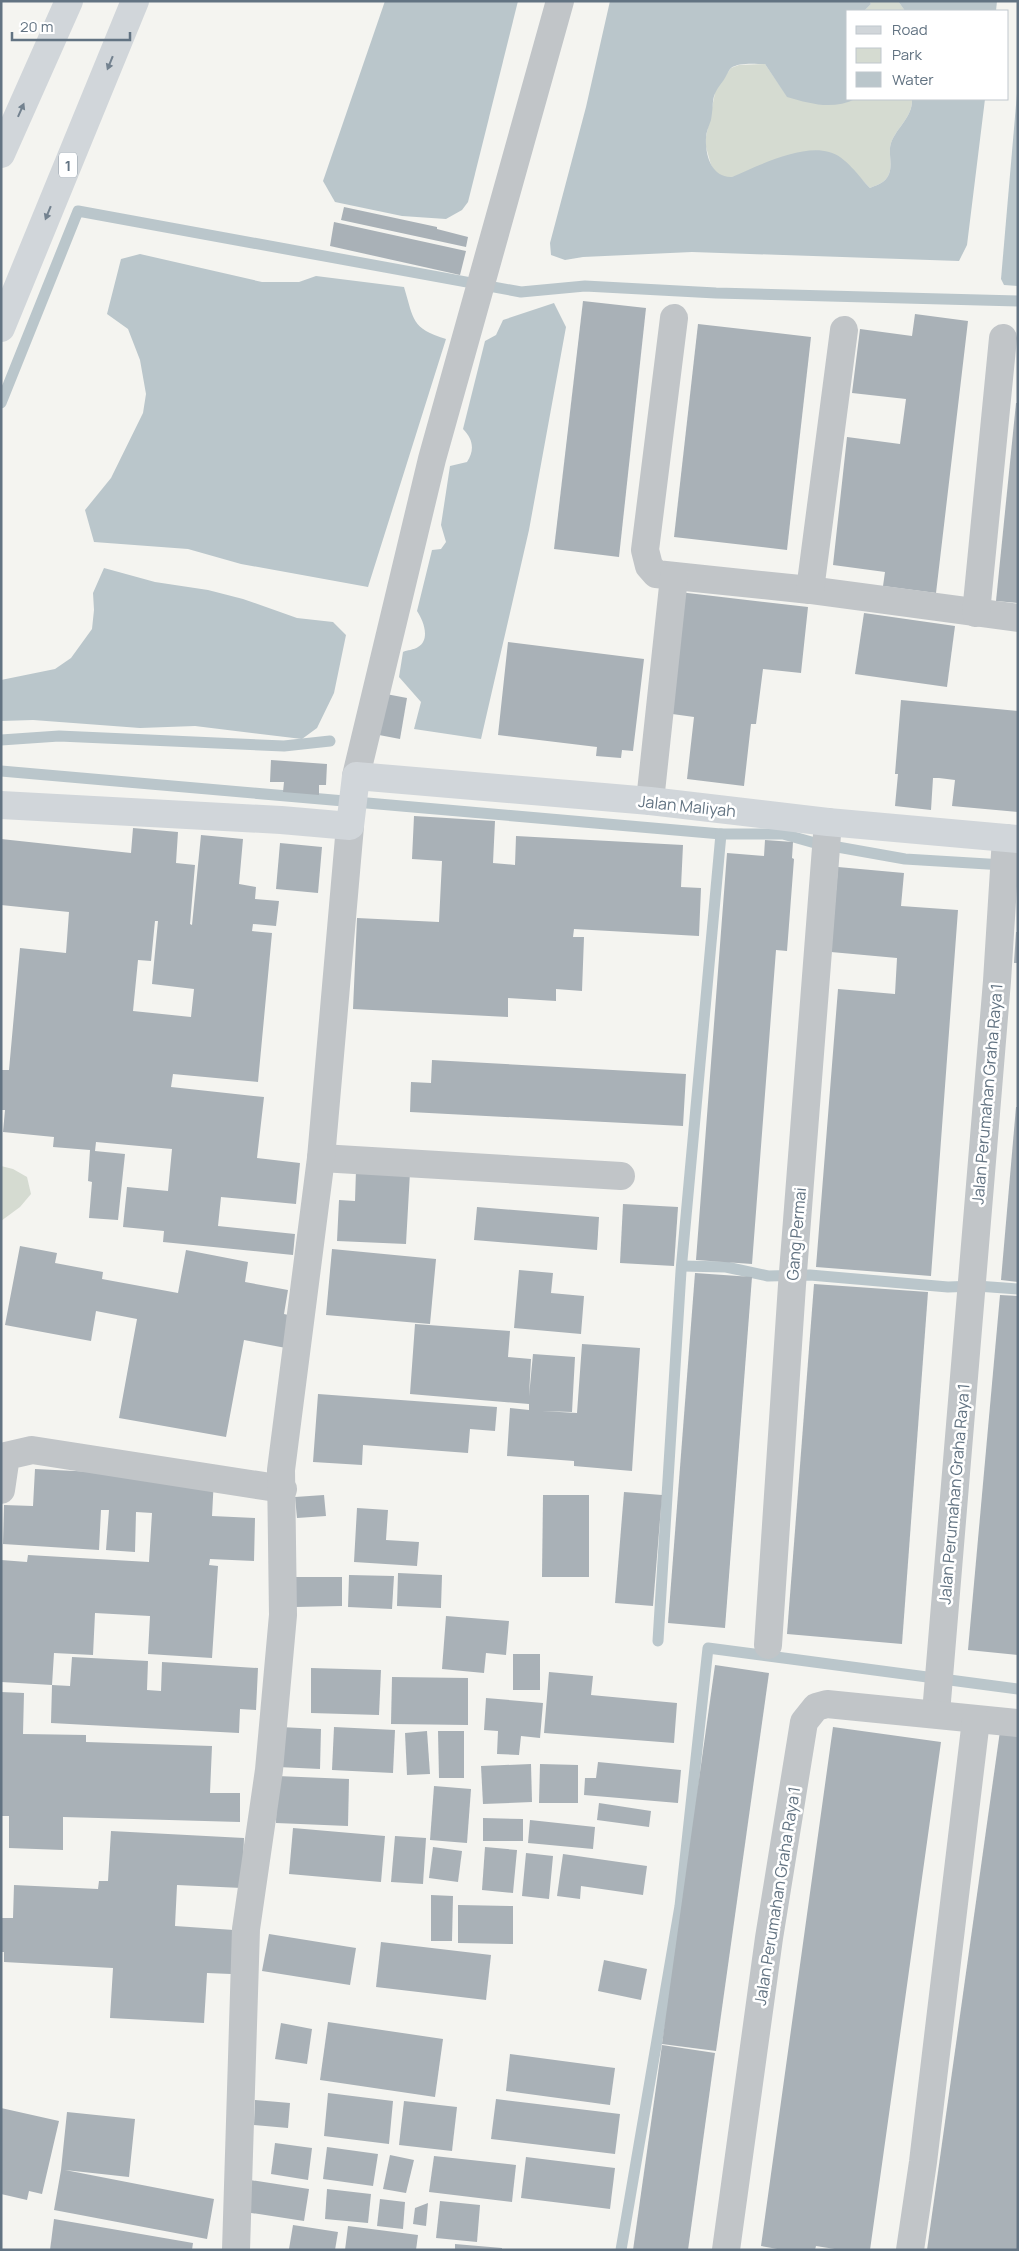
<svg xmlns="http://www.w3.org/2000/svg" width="1019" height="2251" viewBox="0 0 1019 2251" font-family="Manrope,sans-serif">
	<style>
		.green { fill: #d5dbd1 }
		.water { fill: #bac6cb }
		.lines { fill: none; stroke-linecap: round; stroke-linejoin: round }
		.stream { stroke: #bac6cb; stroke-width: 11 }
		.building { fill: #a9b1b7; fill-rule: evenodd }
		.street { stroke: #c1c5c8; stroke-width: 28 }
		.secondary { stroke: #d1d6da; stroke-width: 28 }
		.highway { stroke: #d1d6da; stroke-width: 28 }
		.oneway { fill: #73828f }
		.labels { text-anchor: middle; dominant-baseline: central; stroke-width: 5; stroke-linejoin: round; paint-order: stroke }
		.shield { fill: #fff; stroke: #919da8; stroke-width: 1 }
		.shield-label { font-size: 15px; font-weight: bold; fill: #627382 }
		.street-label { font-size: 16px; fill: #627382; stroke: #fff }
	</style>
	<rect width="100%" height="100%" fill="#f4f4f0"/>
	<g class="green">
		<path d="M869,1H898L905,11H864L871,4Z"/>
		<path d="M765,64L787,96L850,101L856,99H912C913,117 897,127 891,143C887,155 896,170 884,181C881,184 874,186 870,188L846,163L732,177H724L716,173L711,165L706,147V137L716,88L731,68L739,65Z"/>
		<path d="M1,1166L13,1169L27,1177L31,1194L20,1207L1,1221Z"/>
	</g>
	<g class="water">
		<path d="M385,1H518L468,202L462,210L446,219L402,216L335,202L323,181Z"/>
		<path d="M610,1H869L871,4L864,11H848V99H856C832,110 811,104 787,97L765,64C756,64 739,62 731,68C728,71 726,77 723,81C709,99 715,100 711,120C709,126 706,132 706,138C705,156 712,178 732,177C758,166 801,144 829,152C846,156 859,177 870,188C874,186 881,184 884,181C896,170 887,155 891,143C897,127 913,117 912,99H985L967,245L959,261L692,252L583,257L565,260L551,255L550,243L586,107Z"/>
		<path d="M898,1H997L996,11H905Z"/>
		<path d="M1018,82V286L1004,285L1001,279Z"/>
		<path d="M140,254L262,282H299L316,276L404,287C414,320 411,328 446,339L368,587L241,564L188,549L94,542L85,510L111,478L143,413L146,394L140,360L128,329L107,314L121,259Z"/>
		<path d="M554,303L566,327L529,530L481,739L414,729L421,702L399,677L403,652C407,650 414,650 418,647C431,639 423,620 417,611L432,550L441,549L446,542L441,525L450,466L467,462C475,450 473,439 463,429L485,341L496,335L503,320Z"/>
		<path d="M104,568L155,582L208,590L243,599L297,618L333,622L346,635L334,693L317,728L302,739L195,726L140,728L33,720L1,721V680L55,669L71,658L92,629L94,610L93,593Z"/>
	</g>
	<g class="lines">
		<g class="stream">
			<path d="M1,403L78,211L521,292L585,286L716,293L1018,301"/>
			<path d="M1,740L59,736L284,746L330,741"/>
			<path d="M1,771L721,834H783L815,843L905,859L1004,865"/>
			<path d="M682,1266L726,1267L768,1276L810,1275L948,1287L977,1286L1018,1289"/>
			<path d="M658,1641L681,1271L721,834"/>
			<path d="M621,2250L680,1906L708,1648L1018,1689"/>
		</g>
	</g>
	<g class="building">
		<path d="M344,207L437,227V229L468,237L466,247L341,220Z"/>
		<path d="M334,222L466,251L460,275L330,246Z"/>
		<path d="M583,301L646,308L619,557L554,549Z"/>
		<path d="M915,314L968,321L936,593L883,586L885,572L833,565L847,437L900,444L906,399L852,393L860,329L912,336Z"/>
		<path d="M698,324L811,337L787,550L674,537Z"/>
		<path d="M1016,403H1018V603L996,601Z"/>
		<path d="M679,592L808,607L801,673L763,669L756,724H751L744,786L687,779L694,717L665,713Z"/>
		<path d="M864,613L955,626L947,687L855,674Z"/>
		<path d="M508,642L644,659L633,751L622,750L621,758L596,756L597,747L498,735Z"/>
		<path d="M386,694L407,698L400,739L379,735Z"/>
		<path d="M901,700L1018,711V812L952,806L955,780L939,778H933L931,810L895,806L898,774H895Z"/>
		<path d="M271,760L327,764L326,785H319V795L283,792L284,782H270Z"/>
		<path d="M414,816L495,821L493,863L515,865L516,836L683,845L681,887L701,888L699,936L574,929L573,937H584L582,991L556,989V1001L508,998V1017L353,1009L357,918L439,922L442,861L412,859Z"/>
		<path d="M133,828L178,832L176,863L195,865L190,924L192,925L201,835L243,839L239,884L256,887L255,899L279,901L276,926L253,924L252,931L272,933L258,1082L173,1074L171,1087L264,1097L257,1158L300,1163L296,1204L221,1197L218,1226L295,1234L293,1255L163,1242L164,1231L123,1227L127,1187L168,1191L172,1149L96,1142L95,1151L125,1154L118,1220L89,1218L92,1182L88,1181L90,1150L53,1147L54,1137L3,1132L5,1110H1V1070H9L20,948L66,953L69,912L1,905V839L131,853ZM155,921H158L152,984L194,989L191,1017L133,1011L138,960L151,961Z"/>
		<path d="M765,840L793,842L792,858L794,859L787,951L776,950L752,1264L696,1260L727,853L764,856Z"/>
		<path d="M280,843L322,847L318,893L276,889Z"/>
		<path d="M838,867L904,873L901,906L958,910L931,1276L816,1267L838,989L895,994L897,958L831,952Z"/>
		<path d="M1016,932H1018V963H1014Z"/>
		<path d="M432,1060L686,1074L683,1126L410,1112L411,1082L431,1083Z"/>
		<path d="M1016,1107H1018V1282L1001,1280Z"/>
		<path d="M356,1170L410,1172L406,1244L337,1241L339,1200L355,1201Z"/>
		<path d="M623,1204L678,1207L674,1266L620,1263Z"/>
		<path d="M477,1207L599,1217L597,1250L474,1240Z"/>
		<path d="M20,1246L57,1253L55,1263L103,1272L102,1279L178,1293L186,1250L248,1262L245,1282L288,1290L284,1314L293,1316L286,1348L244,1340L226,1437L119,1418L137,1319L96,1311L91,1341L5,1325Z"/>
		<path d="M332,1249L436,1259L430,1324L326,1315Z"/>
		<path d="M519,1270L553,1273L551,1293L584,1296L581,1334L514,1328Z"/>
		<path d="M695,1273L752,1277L725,1628L668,1623Z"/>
		<path d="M814,1284L928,1292L902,1644L787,1634Z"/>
		<path d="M1000,1295L1018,1296V1655L968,1650Z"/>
		<path d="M415,1324L510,1331L508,1357L531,1359L529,1396L533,1354L575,1357L572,1412L542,1411L577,1413L582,1344L640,1348L632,1471L574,1466V1461L507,1456L510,1408L529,1410V1404L410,1394Z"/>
		<path d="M318,1394L497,1407L495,1431L470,1429L468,1453L363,1445L362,1465L313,1462Z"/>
		<path d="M35,1469L214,1478L212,1516L255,1518L254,1561L210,1559L209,1565L218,1566L212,1658L148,1654L150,1616L95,1613L93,1655L54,1653L52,1685L70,1686L72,1657L148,1661L147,1690L161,1691L162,1662L258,1668L256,1710L240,1709L239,1733L51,1723L52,1685L1,1682V1560L27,1562L28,1555L149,1562L152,1513L136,1512L135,1552L106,1550L109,1510H101L99,1550L3,1544L4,1505L33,1506Z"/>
		<path d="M624,1492L662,1495L653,1606L615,1603Z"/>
		<path d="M324,1495L326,1516L297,1518L295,1497Z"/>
		<path d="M543,1495H589V1577H542Z"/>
		<path d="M357,1508L388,1510L386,1540L419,1542L417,1566L354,1562Z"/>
		<path d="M398,1573L442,1575L441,1608L397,1606Z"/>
		<path d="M349,1575L394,1576L392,1609L348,1607Z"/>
		<path d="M295,1577H342V1606L295,1607Z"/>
		<path d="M446,1616L509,1621L506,1655L486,1653L484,1673L442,1669Z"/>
		<rect x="513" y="1654" width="27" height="36"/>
		<path d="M715,1665L769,1673L716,2051L662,2044Z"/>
		<path d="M311,1668L381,1670L379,1715L311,1713Z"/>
		<path d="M549,1672L593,1676L591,1695L677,1703L674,1743L544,1733Z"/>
		<path d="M392,1677L468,1678V1725L391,1724Z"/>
		<path d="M1,1692L24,1693L23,1734L86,1735V1742L212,1746L210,1793H240V1822L63,1817V1850L9,1848V1816H1Z"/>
		<path d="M486,1698L543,1703L540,1738L521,1736L519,1755L497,1754L498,1731L484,1730Z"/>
		<path d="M280,1727L321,1729L320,1769L278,1767Z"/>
		<path d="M334,1727L395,1730L393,1773L332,1770Z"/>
		<path d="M833,1727L941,1742L870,2250H841L816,2246L815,2250H783L761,2246Z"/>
		<path d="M427,1731L430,1774L407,1775L405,1733Z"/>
		<path d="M438,1731H464V1778H439Z"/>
		<path d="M1000,1731L1018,1733V2250H927Z"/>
		<path d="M598,1762L681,1770L678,1803L584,1795L585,1778H596Z"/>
		<path d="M531,1764L532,1802L483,1804L481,1766Z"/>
		<path d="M540,1764L578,1765V1803H539Z"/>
		<path d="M277,1776L349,1779L348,1826L276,1823Z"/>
		<path d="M434,1786L471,1789L467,1843L430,1840Z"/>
		<path d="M599,1803L651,1811L649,1827L597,1820Z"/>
		<path d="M483,1818L523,1819V1841H483Z"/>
		<path d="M530,1820L595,1827L593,1849L528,1843Z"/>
		<path d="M293,1828L385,1836L381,1882L289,1874Z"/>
		<path d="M111,1831L244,1838L242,1888L177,1885L175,1926L234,1930L231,1974L207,1973L204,2023L110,2018L113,1968L4,1962V1952H1V1918H13L14,1885L98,1889L99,1881H108Z"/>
		<path d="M395,1836L426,1838L423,1884L391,1882Z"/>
		<path d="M433,1847L462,1851L458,1882L429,1878Z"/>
		<path d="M485,1847L517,1850L513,1893L482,1890Z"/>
		<path d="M526,1853L553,1856L549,1899L522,1896Z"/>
		<path d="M563,1854L647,1866L643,1895L581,1886L580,1899L557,1896Z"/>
		<path d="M431,1895L453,1896L452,1941H431Z"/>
		<path d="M458,1905L513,1906V1944L458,1943Z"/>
		<path d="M269,1934L356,1948L350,1985L262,1971Z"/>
		<path d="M381,1942L491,1955L486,2000L376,1987Z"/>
		<path d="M604,1960L647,1969L641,2000L598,1991Z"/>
		<path d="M328,2022L443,2039L435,2097L320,2080Z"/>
		<path d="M281,2023L312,2029L307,2064L275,2059Z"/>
		<path d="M662,2045L715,2053L688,2250H633Z"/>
		<path d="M510,2054L615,2068L610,2105L506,2091Z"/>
		<path d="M328,2093L393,2101L389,2144L324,2136Z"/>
		<path d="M496,2099L620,2114L615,2154L491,2139Z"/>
		<path d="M255,2100L290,2103L288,2128L254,2125Z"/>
		<path d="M404,2101L457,2107L452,2151L399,2145Z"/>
		<path d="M1,2108L59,2121L42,2194L29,2191L27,2200L1,2194Z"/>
		<path d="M67,2112L135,2119L129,2177L65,2170L214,2199L207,2239L54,2210L61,2170Z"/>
		<path d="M275,2143L312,2148L308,2180L271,2174Z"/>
		<path d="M327,2147L378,2154L373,2186L323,2179Z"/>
		<path d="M390,2155L414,2160L406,2193L383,2189Z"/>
		<path d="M434,2156L516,2165L512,2202L429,2192Z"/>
		<path d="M526,2157L615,2168L610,2209L521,2198Z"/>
		<path d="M250,2180L309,2189L304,2221L245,2212Z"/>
		<path d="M327,2189L371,2194L368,2223L325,2219Z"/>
		<path d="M380,2199L405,2202L403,2229L377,2226Z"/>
		<path d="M440,2201L480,2205L477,2242L436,2238Z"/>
		<path d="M428,2203L426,2226L413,2224L415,2208Z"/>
		<path d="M54,2219L193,2243L192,2250H50Z"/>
		<path d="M293,2225L338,2232L335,2250L289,2249Z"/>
		<path d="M348,2226L418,2235L416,2250H345Z"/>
		<path d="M455,2244L502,2248V2250H455Z"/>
	</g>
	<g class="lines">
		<g class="street">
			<path d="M674,318L645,550L649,566L656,574L810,590L1018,618"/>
			<path d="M810,590L844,330"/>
			<path d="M976,613L1003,338"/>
			<path d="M356,776L432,459L560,1"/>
			<path d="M650,801L674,577"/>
			<path d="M321,1158L621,1176"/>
			<path d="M1,1490L6,1456L32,1450L283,1489"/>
			<path d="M768,1645L792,1285L828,822"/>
			<path d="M936,1713L997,981L1006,838"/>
			<path d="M236,2250L246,1929L269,1770L283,1615L281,1470L321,1158L350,826"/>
			<path d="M726,2250L769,1938L804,1722L816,1707L827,1704L1018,1723"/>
			<path d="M910,2250L923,2162L976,1720"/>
		</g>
		<path class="secondary" d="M1,805L281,820L350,826L356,776L650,801L828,822L1018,839"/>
		<g class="highway">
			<path d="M1,154L69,1"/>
			<path d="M1,328L135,1"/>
		</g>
	</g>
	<defs><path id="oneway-solid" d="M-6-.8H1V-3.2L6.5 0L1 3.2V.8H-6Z" transform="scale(1.25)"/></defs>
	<g class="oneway">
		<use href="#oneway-solid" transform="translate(110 63) rotate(112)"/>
		<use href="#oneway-solid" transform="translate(21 110) rotate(-66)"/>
		<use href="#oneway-solid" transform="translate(48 213) rotate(112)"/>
	</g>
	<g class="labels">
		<rect class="shield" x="59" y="152.5" width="18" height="25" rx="4"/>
		<g class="shield-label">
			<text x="68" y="165">1</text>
		</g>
		<g class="street-label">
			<text transform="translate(687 806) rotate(6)">Jalan Maliyah</text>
			<text transform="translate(987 1094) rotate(-85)">Jalan Perumahan Graha Raya 1</text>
			<text transform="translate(796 1234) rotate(-85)">Gang Permai</text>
			<text transform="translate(954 1494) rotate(-85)">Jalan Perumahan Graha Raya 1</text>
			<text transform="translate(777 1896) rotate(-81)">Jalan Perumahan Graha Raya 1</text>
		</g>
	</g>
	<rect width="1019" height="2251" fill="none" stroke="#627382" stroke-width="5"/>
	<rect x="846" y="10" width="162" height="90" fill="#ffffff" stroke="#c0c7cd"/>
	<rect x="856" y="26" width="25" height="8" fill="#d1d6da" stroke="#c0c7cd"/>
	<text x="892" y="35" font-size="15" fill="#627382">Road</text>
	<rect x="856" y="48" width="25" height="15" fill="#d5dbd1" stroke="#c0c7cd"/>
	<text x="892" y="60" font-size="15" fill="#627382">Park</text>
	<rect x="856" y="72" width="25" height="15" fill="#bac6cb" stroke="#c0c7cd"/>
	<text x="892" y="85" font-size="15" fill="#627382">Water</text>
	<path d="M12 32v8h118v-8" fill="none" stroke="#627382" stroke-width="2.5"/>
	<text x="20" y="32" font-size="15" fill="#627382" stroke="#ffffff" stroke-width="4" paint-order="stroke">20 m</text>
</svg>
